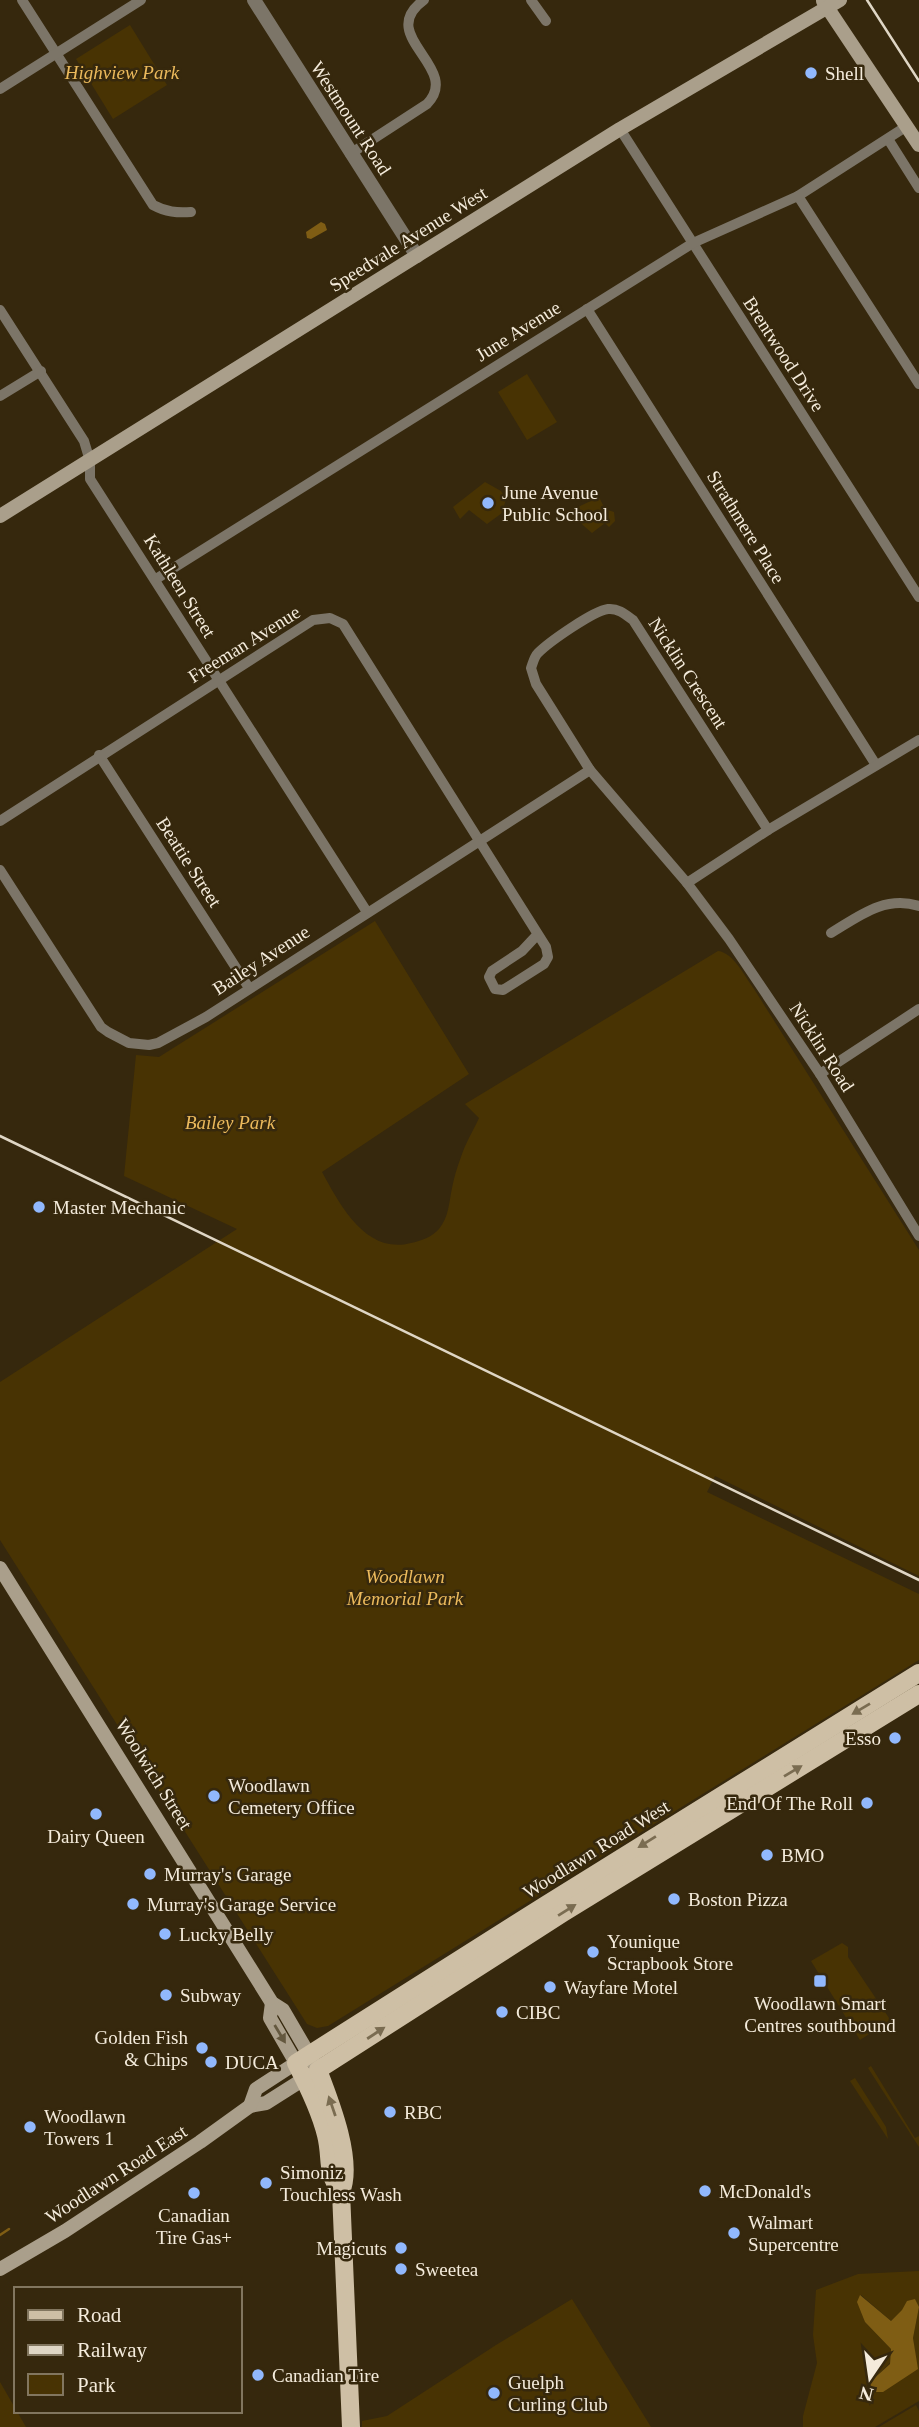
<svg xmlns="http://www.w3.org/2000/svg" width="919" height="2427" viewBox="0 0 919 2427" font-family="Georgia,serif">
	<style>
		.green { fill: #483303 }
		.water { fill: #7f5d14 }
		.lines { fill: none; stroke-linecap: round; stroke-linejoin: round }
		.stream { stroke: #7f5d14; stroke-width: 2.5 }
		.minor { stroke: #7c7568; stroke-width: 10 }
		.tertiary { stroke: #7c7568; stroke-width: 14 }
		.secondary { stroke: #aa9f8b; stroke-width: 14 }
		.primary { stroke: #cebfa5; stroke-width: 18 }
		.rail { stroke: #dfd6c5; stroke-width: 2.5 }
		.oneway { fill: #7a6c51 }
		.oneway2 { fill: #64583f }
		.poi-dot { fill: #91b8fd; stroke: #36280d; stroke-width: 2.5 }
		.labels { text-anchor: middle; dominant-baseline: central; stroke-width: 5; stroke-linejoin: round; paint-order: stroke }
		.park-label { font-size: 19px; font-style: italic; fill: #ecba5c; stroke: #36280d }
		.poi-label { font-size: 19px; fill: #f4ebdb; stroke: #36280d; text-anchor: start }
		.street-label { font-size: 19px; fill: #f4ebdb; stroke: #36280d }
	</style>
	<rect width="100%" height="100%" fill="#36280d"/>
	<g class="green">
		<path d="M130,25L167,85L113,119L76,59Z"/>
		<path d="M527,374L557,422L527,440L498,392Z"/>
		<path d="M485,482L501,491L506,499L502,513L487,524L469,510L460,519L453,507Z"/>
		<path d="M599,497L605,509L614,512L615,521L609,527L605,523L592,533C583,525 573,519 578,507Z"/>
		<path d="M375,921L469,1074L322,1172C340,1205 366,1255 411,1243C421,1241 432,1237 439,1229C449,1217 449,1202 452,1188C454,1178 457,1167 461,1157C465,1144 473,1131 479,1118L465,1104L718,951C734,953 745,977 754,989L919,1250V1576L715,1476L707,1492L919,1594V1660L328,2026L317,2028L307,2024L0,1540V1382L237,1229L124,1176L136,1055L159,1057Z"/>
		<path d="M842,1943L848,1947V1957L889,2018L888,2022L860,2040L811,1961Z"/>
		<path d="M871,2066L915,2138L919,2136V2147L868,2068Z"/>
		<path d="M855,2078L886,2127L888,2139L850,2081Z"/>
		<path d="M919,2271V2307L915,2299L891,2321L861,2295L865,2322L891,2349L890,2363L870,2383L917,2369L913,2338L919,2307V2401L875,2427H803V2416L817,2363L813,2335L816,2290L858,2274Z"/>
		<path d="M572,2299L651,2427H362V2421L387,2416L496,2345Z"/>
		<path d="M0,2382L26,2427H0Z"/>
		<path d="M916,2405L919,2411V2427H879Z"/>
	</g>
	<g class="water">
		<path d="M321,222L325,224L327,230L311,239L307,238L306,232Z"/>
		<path d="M860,2295L891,2321L902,2310L907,2301L915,2299L919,2307L913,2338L918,2369L883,2392H876L869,2383L890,2364L891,2349L865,2322L857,2302Z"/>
	</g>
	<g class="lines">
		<path class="stream" d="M0,2235L9,2229"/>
		<g class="minor">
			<path d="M22,0L153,205C166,212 177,213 191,212"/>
			<path d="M531,0L546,21"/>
			<path d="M0,89L141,0"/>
			<path d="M620,129L919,597"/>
			<path d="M888,139L919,188"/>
			<path d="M350,154L427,104C463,67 374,36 424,0"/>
			<path d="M798,196L919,384"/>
			<path d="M587,309L876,765"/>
			<path d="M0,310L84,441L90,461V479L367,912"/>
			<path d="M0,396L41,371"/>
			<path d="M156,579L693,243L798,196L907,126"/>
			<path d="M99,755L249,988"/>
			<path d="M0,821L313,620L330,618L343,624L546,947L548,957L544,964L503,990L495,989L489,977L492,971L522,951L537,935"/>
			<path d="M768,830L633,620C625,614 618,608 608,609C593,611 549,642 538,653C534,657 533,663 531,668L536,684L590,770L687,883L729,939L820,1074L919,1236"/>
			<path d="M0,870L101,1027L108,1032L129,1043L149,1045L158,1043L206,1017L590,770"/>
			<path d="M687,883L768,830L919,740"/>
			<path d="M831,933C859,916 885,895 919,906"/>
			<path d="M820,1074L919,1009"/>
		</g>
		<path class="tertiary" d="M254,0L417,256"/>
		<g class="secondary">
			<path d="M823,1L919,145"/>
			<path d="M0,516L620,129L840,0"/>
			<path d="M0,1568L272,2003L283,2010L318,2070L266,2103L250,2106L200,2142L65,2231L0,2269"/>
			<path d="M250,2106L256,2089L296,2063L270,2018L272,2003"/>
		</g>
		<g class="primary">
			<path d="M341,2192C325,2171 332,2159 326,2135C320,2110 308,2086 296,2063L547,1904L919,1673"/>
			<path d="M351,2427L341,2192C354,2161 330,2101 318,2070L563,1913L919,1694"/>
		</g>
		<g class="rail">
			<path d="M867,0L919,81"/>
			<path d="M0,1136L919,1580"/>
		</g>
	</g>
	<defs><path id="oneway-solid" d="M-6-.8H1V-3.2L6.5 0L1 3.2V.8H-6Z" transform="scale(1.75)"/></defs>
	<g class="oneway">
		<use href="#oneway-solid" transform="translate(861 1709) rotate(149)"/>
		<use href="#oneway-solid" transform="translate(793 1771) rotate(-31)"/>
		<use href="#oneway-solid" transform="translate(647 1842) rotate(148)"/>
		<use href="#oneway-solid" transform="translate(567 1910) rotate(-32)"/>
		<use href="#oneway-solid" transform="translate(376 2033) rotate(-33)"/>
		<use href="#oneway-solid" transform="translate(332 2106) rotate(-109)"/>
	</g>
	<use class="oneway2" href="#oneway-solid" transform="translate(280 2034) rotate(59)"/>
	<g class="poi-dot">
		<circle cx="811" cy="73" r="7"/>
		<circle cx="488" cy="503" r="7"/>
		<circle cx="39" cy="1207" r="7"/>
		<circle cx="895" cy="1738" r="7"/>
		<circle cx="214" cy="1796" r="7"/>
		<circle cx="867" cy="1803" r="7"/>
		<circle cx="96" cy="1814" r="7"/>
		<circle cx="767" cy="1855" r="7"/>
		<circle cx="150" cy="1874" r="7"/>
		<circle cx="674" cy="1899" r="7"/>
		<circle cx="133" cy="1904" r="7"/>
		<circle cx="165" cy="1934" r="7"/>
		<circle cx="593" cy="1952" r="7"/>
		<rect x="813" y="1974" width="14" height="14" rx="3.5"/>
		<circle cx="550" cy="1987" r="7"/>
		<circle cx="166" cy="1995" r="7"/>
		<circle cx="502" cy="2012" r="7"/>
		<circle cx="202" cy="2048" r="7"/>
		<circle cx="211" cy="2062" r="7"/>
		<circle cx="390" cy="2112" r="7"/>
		<circle cx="30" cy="2127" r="7"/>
		<circle cx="266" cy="2183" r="7"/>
		<circle cx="705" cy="2191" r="7"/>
		<circle cx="194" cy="2193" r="7"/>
		<circle cx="734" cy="2233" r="7"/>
		<circle cx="401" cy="2248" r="7"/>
		<circle cx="401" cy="2269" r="7"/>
		<circle cx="258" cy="2375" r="7"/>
		<circle cx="494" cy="2393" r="7"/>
	</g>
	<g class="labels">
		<g class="park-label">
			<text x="122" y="72">Highview Park</text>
			<text x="230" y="1122">Bailey Park</text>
			<text x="405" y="1576">Woodlawn<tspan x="405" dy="22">Memorial Park</tspan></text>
		</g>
		<g class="poi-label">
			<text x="825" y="73">Shell</text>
			<text x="502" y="492">June Avenue<tspan x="502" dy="22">Public School</tspan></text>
			<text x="53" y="1207">Master Mechanic</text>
			<text x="881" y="1738" text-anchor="end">Esso</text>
			<text x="228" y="1785">Woodlawn<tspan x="228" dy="22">Cemetery Office</tspan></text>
			<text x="853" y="1803" text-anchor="end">End Of The Roll</text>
			<text x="96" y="1836" text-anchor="middle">Dairy Queen</text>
			<text x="781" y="1855">BMO</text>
			<text x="164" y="1874">Murray's Garage</text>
			<text x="688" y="1899">Boston Pizza</text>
			<text x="147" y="1904">Murray's Garage Service</text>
			<text x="179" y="1934">Lucky Belly</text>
			<text x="607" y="1941">Younique<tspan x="607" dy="22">Scrapbook Store</tspan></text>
			<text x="564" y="1987">Wayfare Motel</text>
			<text x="180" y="1995">Subway</text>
			<text x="820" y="2003" text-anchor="middle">Woodlawn Smart<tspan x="820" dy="22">Centres southbound</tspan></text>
			<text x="516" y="2012">CIBC</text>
			<text x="188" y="2037" text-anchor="end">Golden Fish<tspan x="188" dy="22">&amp; Chips</tspan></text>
			<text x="225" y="2062">DUCA</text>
			<text x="404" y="2112">RBC</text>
			<text x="44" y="2116">Woodlawn<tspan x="44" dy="22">Towers 1</tspan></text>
			<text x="280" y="2172">Simoniz<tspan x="280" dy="22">Touchless Wash</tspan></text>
			<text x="719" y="2191">McDonald's</text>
			<text x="194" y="2215" text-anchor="middle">Canadian<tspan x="194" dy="22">Tire Gas+</tspan></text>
			<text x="748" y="2222">Walmart<tspan x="748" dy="22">Supercentre</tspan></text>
			<text x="387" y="2248" text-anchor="end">Magicuts</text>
			<text x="415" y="2269">Sweetea</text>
			<text x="272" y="2375">Canadian Tire</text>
			<text x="508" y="2382">Guelph<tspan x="508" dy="22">Curling Club</tspan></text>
		</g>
		<g class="street-label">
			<text transform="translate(351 118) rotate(57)">Westmount Road</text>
			<text transform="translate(408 239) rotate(-32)">Speedvale Avenue West</text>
			<text transform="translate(518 331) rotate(-32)">June Avenue</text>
			<text transform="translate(784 354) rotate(57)">Brentwood Drive</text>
			<text transform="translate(746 527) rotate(58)">Strathmere Place</text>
			<text transform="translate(180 586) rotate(58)">Kathleen Street</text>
			<text transform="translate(244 644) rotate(-32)">Freeman Avenue</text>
			<text transform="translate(688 673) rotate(57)">Nicklin Crescent</text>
			<text transform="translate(189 862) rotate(57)">Beattie Street</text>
			<text transform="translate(261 960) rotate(-33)">Bailey Avenue</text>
			<text transform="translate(822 1047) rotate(57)">Nicklin Road</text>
			<text transform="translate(154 1774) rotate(58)">Woolwich Street</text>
			<text transform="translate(596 1849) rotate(-32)">Woodlawn Road West</text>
			<text transform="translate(116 2174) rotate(-33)">Woodlawn Road East</text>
		</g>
	</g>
	<rect x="14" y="2287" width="228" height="126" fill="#36280d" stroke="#82765f" stroke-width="2"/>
	<rect x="28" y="2310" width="35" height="10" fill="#cebfa5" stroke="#82765f" stroke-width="2"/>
	<text x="77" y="2322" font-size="21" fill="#f4ebdb">Road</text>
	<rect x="28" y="2345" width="35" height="10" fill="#dfd6c5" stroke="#82765f" stroke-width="2"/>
	<text x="77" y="2357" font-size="21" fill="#f4ebdb">Railway</text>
	<rect x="28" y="2374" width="35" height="21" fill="#483303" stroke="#82765f" stroke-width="2"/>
	<text x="77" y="2392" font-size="21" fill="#f4ebdb">Park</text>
	<g transform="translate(870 2378) rotate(193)" stroke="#36280d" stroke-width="5" paint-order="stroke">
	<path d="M0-5L12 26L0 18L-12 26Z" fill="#f4ebdb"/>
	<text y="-10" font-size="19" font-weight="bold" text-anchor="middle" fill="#f4ebdb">N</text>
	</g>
</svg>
